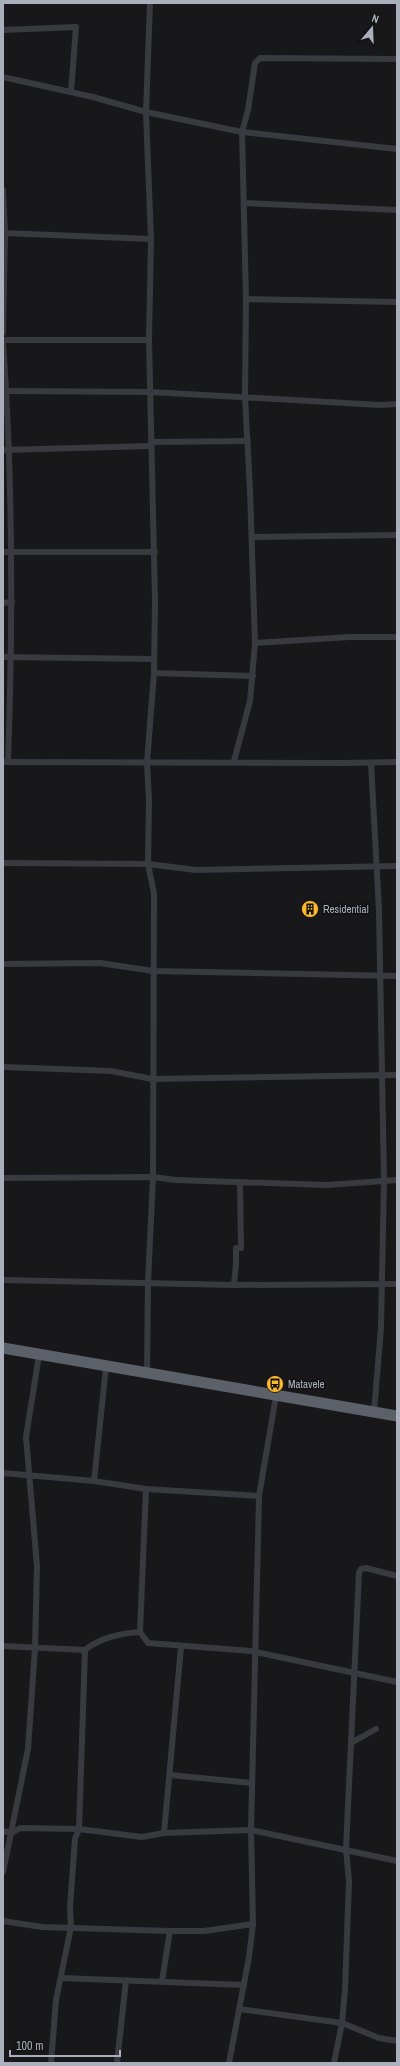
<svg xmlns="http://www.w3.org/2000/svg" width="400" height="2066" viewBox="0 0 400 2066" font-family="'Archivo Narrow',sans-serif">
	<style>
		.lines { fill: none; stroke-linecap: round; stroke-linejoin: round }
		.minor { stroke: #393a40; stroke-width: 6 }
		.trunk { stroke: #5c6068; stroke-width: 11 }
		.labels { text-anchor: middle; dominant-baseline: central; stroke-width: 4; stroke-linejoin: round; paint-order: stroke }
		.poi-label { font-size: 11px; fill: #aaafbb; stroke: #131316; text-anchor: start }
	</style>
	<rect width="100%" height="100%" fill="#18181b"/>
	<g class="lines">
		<g class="minor">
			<path d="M3,30L76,27L71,92"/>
			<path d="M3,77L93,97L146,112L242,132L397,149"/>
			<path d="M3,190L5,233L3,333"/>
			<path d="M244,203L397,210"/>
			<path d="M3,233L151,239"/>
			<path d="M246,299L397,302"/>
			<path d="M3,340H149"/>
			<path d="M3,342C13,482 13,622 8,762"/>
			<path d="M7,391L151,392L380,405L397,404"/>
			<path d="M151,442L248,441"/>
			<path d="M3,450L151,446"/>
			<path d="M252,537L397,535"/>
			<path d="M3,552H155"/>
			<path d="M3,603L12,602"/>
			<path d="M255,643L350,637H397"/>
			<path d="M3,657L154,659"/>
			<path d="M154,673L253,676"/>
			<path d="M234,761L250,701L255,643L250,490L245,397L246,299L242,132L248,110L255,63L260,58L397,59"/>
			<path d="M3,762L343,763L397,762"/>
			<path d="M371,763L379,911L384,1180L381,1328L374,1412"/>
			<path d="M3,863L148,864L196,870L397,866"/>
			<path d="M3,964L100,963L153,971L397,976"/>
			<path d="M3,1067L111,1071L152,1079L397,1075"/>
			<path d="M3,1178L153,1177L176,1180L327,1185L397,1180"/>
			<path d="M3,1280L234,1285L397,1284"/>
			<path d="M234,1285L236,1264V1248H241L240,1182"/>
			<path d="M147,1374L148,1283L153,1177L154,893L148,864L149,800L147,763L154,673L155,600L149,340L151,239L146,112L150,3"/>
			<path d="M3,1473L94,1481L146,1489L259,1496"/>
			<path d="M94,1481L106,1367"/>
			<path d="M140,1632L146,1489"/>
			<path d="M3,1646L85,1650C99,1638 122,1633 140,1632L148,1643L251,1651L397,1682"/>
			<path d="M351,1743L376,1729"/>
			<path d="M170,1775L252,1783"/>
			<path d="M3,1831L12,1833L20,1828L79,1829L142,1837L164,1833L251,1830L397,1861"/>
			<path d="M164,1833L181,1647"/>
			<path d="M3,1872L28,1749L35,1648L37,1566L26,1437L39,1355"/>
			<path d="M3,1921L42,1927L170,1931H204L253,1924"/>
			<path d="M61,1978L244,1985"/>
			<path d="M162,1981L170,1931"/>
			<path d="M239,2009L342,2023L379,2038L397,2041"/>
			<path d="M51,2063L56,2000L71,1927L70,1907L75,1839L79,1829L85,1650"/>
			<path d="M117,2063L126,1980"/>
			<path d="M229,2063L249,1957L253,1924L251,1830L259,1496L276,1396"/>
			<path d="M334,2063L342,2023L345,1990L349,1881L346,1849L359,1573L361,1569L366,1568L397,1576"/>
		</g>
		<path class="trunk" d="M3,1348L397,1416"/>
	</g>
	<defs>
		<g id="building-disc" transform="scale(0.9)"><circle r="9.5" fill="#ffba2c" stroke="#131316"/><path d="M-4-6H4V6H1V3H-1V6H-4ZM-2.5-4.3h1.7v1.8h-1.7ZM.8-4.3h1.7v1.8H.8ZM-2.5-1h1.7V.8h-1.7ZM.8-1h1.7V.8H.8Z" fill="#111"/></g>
		<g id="bus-disc" transform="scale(0.9)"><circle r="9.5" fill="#ffba2c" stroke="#131316"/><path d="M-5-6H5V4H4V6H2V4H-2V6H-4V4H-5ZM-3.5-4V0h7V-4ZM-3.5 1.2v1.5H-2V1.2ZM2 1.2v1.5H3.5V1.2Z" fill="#111"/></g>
	</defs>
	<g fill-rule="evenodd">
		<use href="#building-disc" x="310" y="909"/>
		<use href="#bus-disc" x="275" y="1384"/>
	</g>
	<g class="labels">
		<g class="poi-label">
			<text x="323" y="909">Residential</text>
			<text x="288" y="1384">Matavele</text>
		</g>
	</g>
	<rect width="400" height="2066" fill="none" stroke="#aaafbb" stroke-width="8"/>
	<g transform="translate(372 28) rotate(19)" stroke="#131316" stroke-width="3" paint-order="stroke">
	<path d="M0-3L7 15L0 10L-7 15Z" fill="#aaafbb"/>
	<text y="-6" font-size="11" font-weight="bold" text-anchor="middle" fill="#aaafbb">N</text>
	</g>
	<path d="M10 2050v6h110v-6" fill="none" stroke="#aaafbb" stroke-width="2"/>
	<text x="16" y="2050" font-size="12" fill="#aaafbb" stroke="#131316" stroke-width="3" paint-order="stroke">100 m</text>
</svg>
